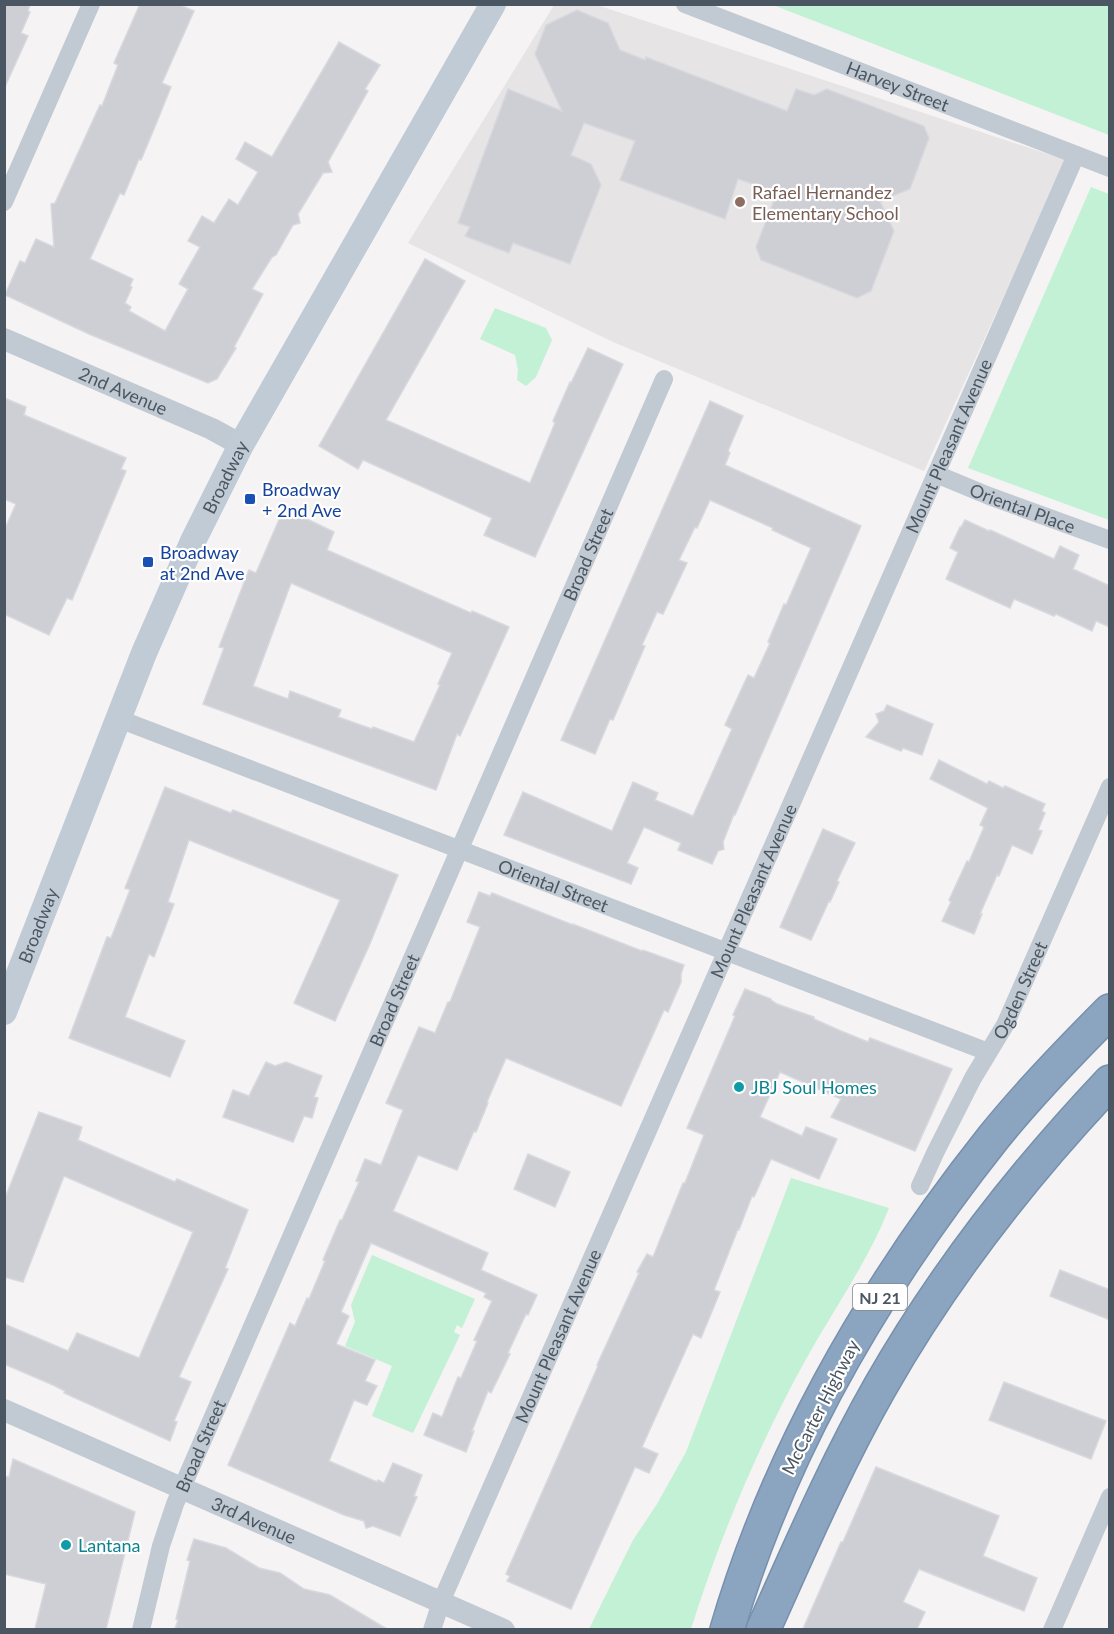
<svg xmlns="http://www.w3.org/2000/svg" width="1114" height="1634" viewBox="0 0 1114 1634" font-family="Lato,sans-serif">
	<style>
		.education { fill: #e6e4e5 }
		.green { fill: #c3f1d5 }
		.building { fill: #cdcfd5; stroke: #d7d9de; stroke-width: 1.5; fill-rule: evenodd }
		.lines { fill: none; stroke-linecap: round; stroke-linejoin: round }
		.motorway-casing { stroke: #7690ad; stroke-width: 36 }
		.minor { stroke: #c1cad2; stroke-width: 18 }
		.tertiary { stroke: #c1cad2; stroke-width: 22 }
		.secondary { stroke: #c1cbd6; stroke-width: 26 }
		.motorway { stroke: #8ba5c1; stroke-width: 33 }
		.education-dot { fill: #8d6e63; stroke: #fff; stroke-width: 2 }
		.transit-dot { fill: #1a4fb4; stroke: #fff; stroke-width: 2 }
		.culture-dot { fill: #0f9aa8; stroke: #fff; stroke-width: 2 }
		.labels { text-anchor: middle; dominant-baseline: central; stroke-width: 4.5; stroke-linejoin: round; paint-order: stroke }
		.shield { fill: #fff; stroke: #808990; stroke-width: 1.5 }
		.shield-label { font-size: 16px; font-weight: bold; fill: #4a5661 }
		.street-label { font-size: 18px; fill: #4a5661; stroke: #fff }
		.education-label { font-size: 18px; fill: #785e54; stroke: #fff; text-anchor: start }
		.transit-label { font-size: 18px; fill: #164399; stroke: #fff; text-anchor: start }
		.culture-label { font-size: 18px; fill: #0d838f; stroke: #fff; text-anchor: start }
	</style>
	<rect width="100%" height="100%" fill="#f5f3f3"/>
	<path class="education" d="M554,5H597L1066,160L924,471L613,342L408,243Z"/>
	<g class="green">
		<path d="M773,5H1109V135Z"/>
		<path d="M1091,187L1109,194V520L968,468Z"/>
		<path d="M495,308L546,328L552,340L536,377L526,386L517,380L518,370L515,355L480,339Z"/>
		<path d="M791,1178L889,1208C868,1262 833,1310 805,1361C758,1446 720,1537 691,1629H589L633,1540L657,1504L686,1452Z"/>
		<path d="M372,1255L475,1299L462,1328L457,1325L454,1332L460,1335L413,1433L372,1416L392,1366L345,1346L355,1322L351,1305Z"/>
	</g>
	<g class="building">
		<path d="M4,4H30L28,11L30,12L21,33L28,36L4,89Z"/>
		<path d="M140,4H177L194,11L162,83L171,87L154,129L141,160L139,159L124,195L120,193L90,259L133,279L130,286L132,287L125,303L131,307L129,311L165,331L188,289L179,284L200,247L188,241L202,216L214,223L229,199L238,205L258,172L236,159L245,142L272,157L339,42L380,65L365,89L368,91L328,162L332,172L323,173L298,214L300,223L293,225L276,255L272,257L252,289L263,294L234,347L236,348L217,379L208,383L89,334L5,295L20,261L25,263L36,239L54,247L51,204L55,203L100,105L102,106L118,65L114,63Z"/>
		<path d="M577,10L608,23L620,50L645,60L646,57L787,111L796,89L814,95L827,89L924,126L929,138L910,189L880,201L894,231L871,291L857,298L761,260L756,247L777,192L738,179L725,219L620,180L635,141L584,123L571,155L591,164L601,185L570,264L513,243L509,253L465,236L470,227L458,223L508,89L562,111L535,54L546,25Z"/>
		<path d="M425,259L465,281L386,420L530,483L555,423L553,421L570,382L571,383L588,348L623,364L535,557L484,535L492,518L363,460L358,469L319,446Z"/>
		<path d="M4,398L26,407L24,415L126,458L121,469L126,471L72,600L67,598L49,635L4,614V531L16,504L4,499Z"/>
		<path d="M710,401L743,416L728,451L730,453L725,465L861,526L735,815L734,814L723,842L724,849L718,851L712,864L678,850L681,843L644,827L627,863L638,868L631,884L504,835L523,792L612,831L633,782L658,793L655,800L693,816L732,729L725,725L748,675L754,678L770,643L768,642L784,604L786,605L811,548L772,530L773,528L710,500L697,528L695,527L679,560L687,563L663,614L657,612L642,645L645,646L613,720L610,719L595,754L561,740Z"/>
		<path d="M284,508L334,532L327,550L471,613L472,611L509,627L460,736L457,734L436,790L203,704L224,648L219,647L249,570L256,573ZM291,583L452,653L438,684L440,685L414,742L373,727L372,729L338,717L341,710L290,691L288,699L253,686Z"/>
		<path d="M965,520L989,531L990,530L1054,559L1060,546L1079,555L1073,569L1110,586V627L1096,621L1092,631L1056,614L1054,616L1014,599L1010,608L946,579L958,552L950,548L960,527H961Z"/>
		<path d="M887,705L933,724L922,755L903,748L901,751L866,737L879,722L876,714L884,711Z"/>
		<path d="M939,760L987,784L989,781L1003,788L1005,786L1045,804L1042,811L1045,813L1038,830L1042,831L1032,854L1012,845L999,876L997,875L980,914H982L974,934L942,921L951,902L949,900L967,861L969,862L984,827L980,825L988,808L930,779Z"/>
		<path d="M165,787L231,813L233,810L398,875L369,946L335,1021L294,1003L340,900L189,840L168,902L174,904L154,957L149,954L125,1017L185,1041L170,1077L69,1038L107,937L111,938L130,890L125,888Z"/>
		<path d="M823,829L855,843L837,881L839,882L830,902L829,901L811,940L780,927Z"/>
		<path d="M479,892L490,896L492,893L573,925V924L642,951L643,950L684,965L681,974V982L668,1012L664,1010L621,1106L506,1058L487,1102L488,1103L476,1132L474,1131L457,1170L418,1155L393,1211L488,1253L481,1270L537,1295L528,1315L526,1314L508,1353L510,1354L491,1393L488,1391L472,1431H474L466,1452L424,1435L433,1413L442,1417L458,1377L461,1378L477,1341L474,1340L492,1301L484,1297L486,1293L371,1243L341,1312L349,1316L336,1344L375,1360L365,1381L377,1386L367,1405L354,1400L329,1461L377,1482L378,1480L384,1483L393,1463L422,1475L414,1496L417,1497L400,1536L373,1526L366,1528L364,1521L344,1515L228,1465L290,1323L295,1326L307,1298L309,1299L325,1261L323,1260L340,1220H342L359,1182L356,1181L365,1159L381,1165L403,1110L386,1103L419,1027L435,1033L448,1002H450L480,927L467,922Z"/>
		<path d="M745,989L771,999V1000L777,1004L814,1017V1019L841,1031L868,1042L870,1038L952,1069L915,1151L831,1117L841,1099L780,1072L760,1117L802,1136L806,1127L837,1139L819,1179L771,1159L754,1197L752,1196L739,1230L738,1229L714,1290L720,1292L701,1338L693,1334L642,1447L658,1454L649,1473L635,1467L571,1609L507,1581L510,1576L506,1574L598,1366L597,1365L639,1273L637,1272L647,1254L653,1257L683,1183H685L704,1135L687,1128L735,1016L733,1015Z"/>
		<path d="M266,1062L275,1066L286,1062L322,1076L314,1097L318,1098L312,1118L304,1116L293,1142L223,1117L233,1090L249,1096Z"/>
		<path d="M39,1112L82,1127L78,1140L175,1182L177,1179L248,1210L225,1268L228,1269L179,1377L191,1382L174,1421L177,1422L170,1441L64,1393L65,1391L53,1385L4,1364V1324L68,1351L77,1333L139,1358L193,1232L64,1176L23,1282L4,1277V1201Z"/>
		<path d="M528,1154L570,1172L555,1207L514,1189Z"/>
		<path d="M1060,1270L1110,1290V1320L1050,1296Z"/>
		<path d="M1004,1382L1106,1421L1091,1459L989,1420Z"/>
		<path d="M13,1459L135,1512L106,1629H35L46,1584L4,1574V1476L9,1477Z"/>
		<path d="M876,1467L999,1516L983,1556L1037,1578L1024,1611L919,1569L903,1602L925,1612L917,1629H803L841,1542H843Z"/>
		<path d="M194,1539L226,1548L259,1568L280,1573L304,1589L330,1595L387,1629H175L178,1620L176,1619L190,1561L187,1560Z"/>
	</g>
	<g class="lines">
		<g class="motorway-casing">
			<g id="motorway">
				<path d="M727,1630C780,1449 877,1284 993,1138C1029,1093 1069,1052 1110,1011"/>
				<path d="M763,1630C800,1548 835,1466 880,1387C943,1276 1022,1175 1110,1082"/>
			</g>
		</g>
		<g class="minor">
			<path id="s1" d="M685,4L1110,168"/>
			<path d="M4,202L91,4"/>
			<path id="s2" d="M936,474L989,496L1110,540"/>
			<path id="s3" d="M119,719L988,1052"/>
			<path id="s4" d="M920,1186L936,1151L973,1078L1005,1025L1110,787"/>
			<path id="s5" d="M141,1630L161,1546L175,1504L664,379"/>
			<path id="s6" d="M432,1630L441,1602L1076,155"/>
			<path d="M1052,1630L1110,1497"/>
		</g>
		<g class="tertiary">
			<path id="s7" d="M4,339L212,429L241,445"/>
			<path id="s8" d="M4,1410L504,1630"/>
		</g>
		<path class="secondary" id="s9" d="M4,1012L144,653L193,541L241,445L493,4"/>
		<use href="#motorway" class="motorway"/>
	</g>
	<circle class="education-dot" cx="740" cy="202" r="6"/>
	<g class="transit-dot">
		<rect x="244" y="493" width="12" height="12" rx="3"/>
		<rect x="142" y="556" width="12" height="12" rx="3"/>
	</g>
	<g class="culture-dot">
		<circle cx="739" cy="1087" r="6"/>
		<circle cx="66" cy="1545" r="6"/>
	</g>
	<g class="labels">
		<rect class="shield" x="853" y="1284" width="54" height="26" rx="4.5"/>
		<g class="shield-label">
			<text x="880" y="1297">NJ 21</text>
		</g>
		<g class="street-label">
			<text stroke="none"><textPath href="#s1" startOffset="228">Harvey Street</textPath></text>
			<text stroke="none"><textPath href="#s7" startOffset="130">2nd Avenue</textPath></text>
			<text stroke="none"><textPath href="#s6" startOffset="1292">Mount Pleasant Avenue</textPath></text>
			<text stroke="none"><textPath href="#s9" startOffset="579">Broadway</textPath></text>
			<text stroke="none"><textPath href="#s2" startOffset="93">Oriental Place</textPath></text>
			<text stroke="none"><textPath href="#s5" startOffset="1166">Broad Street</textPath></text>
			<text stroke="none"><textPath href="#s3" startOffset="465">Oriental Street</textPath></text>
			<text stroke="none"><textPath href="#s6" startOffset="806">Mount Pleasant Avenue</textPath></text>
			<text stroke="none"><textPath href="#s9" startOffset="93">Broadway</textPath></text>
			<text stroke="none"><textPath href="#s4" startOffset="220">Ogden Street</textPath></text>
			<text stroke="none"><textPath href="#s5" startOffset="680">Broad Street</textPath></text>
			<text stroke="none"><textPath href="#s6" startOffset="320">Mount Pleasant Avenue</textPath></text>
			<text transform="translate(820 1407) rotate(-63)">McCarter Highway</text>
			<text stroke="none"><textPath href="#s5" startOffset="194">Broad Street</textPath></text>
			<text stroke="none"><textPath href="#s8" startOffset="273">3rd Avenue</textPath></text>
		</g>
		<g class="education-label">
			<text x="752" y="192">Rafael Hernandez<tspan x="752" dy="21">Elementary School</tspan></text>
		</g>
		<g class="transit-label">
			<text x="262" y="489">Broadway<tspan x="262" dy="21">+ 2nd Ave</tspan></text>
			<text x="160" y="552">Broadway<tspan x="160" dy="21">at 2nd Ave</tspan></text>
		</g>
		<g class="culture-label">
			<text x="751" y="1087">JBJ Soul Homes</text>
			<text x="78" y="1545">Lantana</text>
		</g>
	</g>
	<rect width="1114" height="1634" fill="none" stroke="#4a5661" stroke-width="12"/>
</svg>
